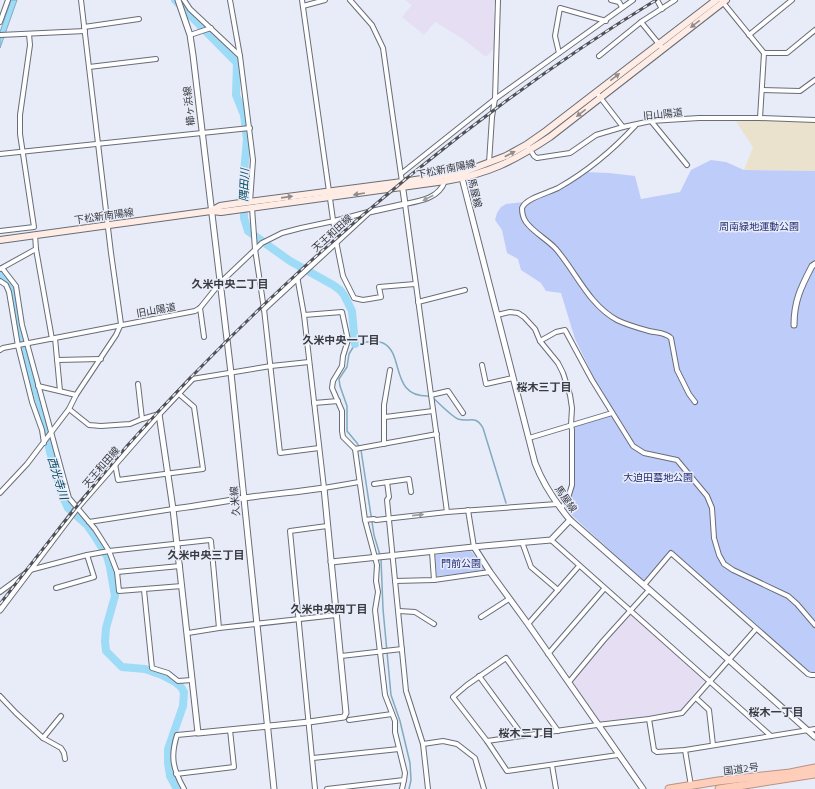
<svg xmlns="http://www.w3.org/2000/svg" width="815" height="789" viewBox="0 0 815 789" font-family="'Titillium Web','Noto Sans JP',sans-serif">
	<style>
		.education { fill: #e6def3 }
		.medical { fill: #eae2cc }
		.green { fill: #beccf9 }
		.water { fill: #9edbf7; stroke: #80abc0 }
		.lines { fill: none; stroke-linecap: round; stroke-linejoin: round }
		.stream { stroke: #80abc0; stroke-width: 1.5 }
		.river { stroke: #9edbf7; stroke-width: 8 }
		.minor-casing { stroke: #696d77; stroke-width: 6 }
		.tertiary-casing { stroke: #696d77; stroke-width: 7 }
		.secondary-casing { stroke: #696d77; stroke-width: 8 }
		.trunk-casing { stroke: #b89284; stroke-width: 9 }
		.minor { stroke: #fff; stroke-width: 4 }
		.tertiary { stroke: #fff; stroke-width: 5 }
		.secondary { stroke: #feece5; stroke-width: 6 }
		.trunk { stroke: #feceba; stroke-width: 7 }
		.rail-casing { stroke: #4f5157; stroke-width: 3 }
		.rail { stroke: #e8ecf8; stroke-width: 1.5; stroke-dasharray: 4.5; stroke-linecap: butt }
		.oneway { fill: #928b8a }
		.oneway2 { fill: #9c9da0 }
		.labels { text-anchor: middle; dominant-baseline: central; stroke-width: 3; stroke-linejoin: round; paint-order: stroke }
		.street-label { font-size: 10px; fill: #393b40; stroke: #e8ecf8 }
		.park-label { font-size: 10px; fill: #222d75; stroke: #e8ecf8 }
		.water-label { font-size: 11px; font-style: italic; fill: #034a61; stroke: #e8ecf8 }
		.neighbourhood-label { font-size: 11px; font-weight: bold; fill: #393b40; stroke: #e8ecf8 }
	</style>
	<rect width="100%" height="100%" fill="#e8ecf8"/>
	<g class="education">
		<path d="M405,0H496L497,4L493,5L497,45L486,57L463,39L435,22L424,35L402,17L412,5Z"/>
		<path d="M631,614L705,680L680,711L600,723L572,681Z"/>
	</g>
	<path class="medical" d="M735,120L815,121V171L744,170L753,147Z"/>
	<g class="green">
		<path d="M711,160L726,162L744,170L815,171V675H808L671,553L645,583L563,507L570,498L575,482L572,426L612,414L575,339L561,293L546,291L541,283L521,270L518,259L507,253L502,230L495,220L497,213L501,207L506,204L524,202L543,195L584,172L609,173L635,176L641,199L680,192L691,170Z"/>
		<path d="M471,551L486,571L437,576L435,555Z"/>
	</g>
	<path class="water" d="M11,0H17L0,48V32Z"/>
	<g class="lines">
		<g class="stream">
			<path d="M433,398C440,404 451,416 458,419C470,423 475,414 483,428L506,503"/>
			<path d="M380,555L374,535L361,450L357,443L347,431V406L340,386L339,379L347,367L349,354L355,344C363,343 375,339 383,343C405,353 389,398 430,396"/>
			<path d="M381,559L383,609L391,695L400,721L410,763L411,780L409,789"/>
		</g>
		<g class="river">
			<path d="M175,0L237,63L236,95L244,115L247,139L243,184L244,218L248,231L290,261L333,285L340,290L344,295L352,311L355,344"/>
			<path d="M0,273L14,290L18,328L41,407L50,452L62,495L68,508L87,525L94,535L107,556L110,567L115,596L106,628L105,641L106,651L122,667L145,669L162,675L175,682L181,687L184,692L183,706L168,749V763L170,776L177,789"/>
		</g>
		<g class="minor-casing">
			<g id="minor">
				<path d="M184,0L190,9L240,56"/>
				<path d="M230,0L240,56L253,160L250,202"/>
				<path d="M302,0L336,241L343,276L354,298L363,300L381,297L379,287L415,284"/>
				<path d="M350,0L372,25L383,48L402,182"/>
				<path d="M611,0L619,2L622,7"/>
				<path d="M657,0L662,9"/>
				<path d="M721,0L764,53L760,118"/>
				<path d="M303,6L325,0"/>
				<path d="M0,22L8,0"/>
				<path d="M641,22L663,49"/>
				<path d="M84,27L139,19"/>
				<path d="M0,35L85,31"/>
				<path d="M190,35L211,28"/>
				<path d="M749,35L792,0"/>
				<path d="M559,53L555,36L560,8L606,21"/>
				<path d="M764,53H787L815,30"/>
				<path d="M599,56L641,22L675,0"/>
				<path d="M89,67L156,59"/>
				<path d="M762,90L800,91L815,80"/>
				<path d="M596,92L623,127"/>
				<path d="M651,121L687,165"/>
				<path d="M635,126C612,151 588,171 558,188C548,193 526,198 522,208C522,213 523,218 526,222C534,233 547,239 556,249C576,272 589,305 617,320C627,325 638,328 649,331C657,333 665,332 671,338L677,370L689,394L695,402"/>
				<path d="M529,148L534,156L537,158L570,153L596,135L623,127L651,121L699,118H760L815,120"/>
				<path d="M0,154L250,128"/>
				<path d="M489,163L492,117L495,99L498,0"/>
				<path d="M402,173L495,99L633,0"/>
				<path d="M445,181C439,198 421,201 405,204L447,512"/>
				<path d="M252,208L255,249L264,309L280,453L319,448"/>
				<path d="M0,231L34,227L20,134V115L30,45L29,34"/>
				<path d="M35,235L36,249L52,339"/>
				<path d="M2,268L16,286L22,325L69,498L95,529L109,551L117,572L119,591L182,586"/>
				<path d="M0,269L36,249"/>
				<path d="M297,276L304,315L324,488L359,482"/>
				<path d="M0,281L6,285L9,292L18,346L32,402L42,430L44,443"/>
				<path d="M418,302L465,290"/>
				<path d="M200,308L204,337"/>
				<path d="M304,315L342,312L348,340L343,356L342,366L333,381L332,388L342,411V431L343,437L355,449"/>
				<path d="M497,315L510,312L518,313L524,317L535,329L540,341L558,363L563,373L570,395L572,408L571,425L572,430V485L568,498L561,509"/>
				<path d="M55,338L60,391"/>
				<path d="M540,341L556,332L565,330L592,380L633,446L644,453L677,460L707,496L712,508L714,538L719,555L724,564L733,570L788,596L797,604L815,625"/>
				<path d="M0,350L3,348L195,311L200,308L220,283L262,243L282,233L301,228L334,221L368,212"/>
				<path d="M57,360L101,359"/>
				<path d="M482,365L486,384L513,378"/>
				<path d="M192,379L271,366L309,362"/>
				<path d="M38,386L76,395"/>
				<path d="M431,395L448,391L463,413"/>
				<path d="M314,403L338,401"/>
				<path d="M69,409L89,425L101,426L130,424L142,419L138,384"/>
				<path d="M385,417L433,411"/>
				<path d="M142,419L159,414"/>
				<path d="M529,438L612,413"/>
				<path d="M384,444V405L390,370"/>
				<path d="M115,464L118,480L203,469L194,407L178,393"/>
				<path d="M387,482L389,497L387,500L406,691L423,744L428,789"/>
				<path d="M374,484L409,479L411,492"/>
				<path d="M0,493L27,464L69,409L76,395L116,335L121,324L111,253L81,0"/>
				<path d="M468,510L474,547"/>
				<path d="M365,520L374,519L376,520L447,512L557,504"/>
				<path d="M89,522L173,509"/>
				<path d="M551,540L771,736"/>
				<path d="M522,542L531,567L558,590"/>
				<path d="M432,552L434,580"/>
				<path d="M117,572L180,566"/>
				<path d="M395,581L434,580L490,572"/>
				<path d="M644,585L671,553L808,674L811,675H815"/>
				<path d="M56,588L94,577L87,555"/>
				<path d="M144,590L152,668L168,673L178,681L192,680"/>
				<path d="M0,592L30,570L87,555L109,551L210,540L211,541L219,628"/>
				<path d="M399,611L415,612L434,624"/>
				<path d="M481,617L509,599"/>
				<path d="M528,624L579,566"/>
				<path d="M188,633L219,628L336,615"/>
				<path d="M548,654L604,589"/>
				<path d="M341,656L402,649"/>
				<path d="M479,676L523,736"/>
				<path d="M569,682L603,641L649,590"/>
				<path d="M0,696L16,713L43,738L61,748L64,753L65,759"/>
				<path d="M696,698L709,710L713,745"/>
				<path d="M649,719L654,750L657,752L685,750L815,729"/>
				<path d="M349,720L392,714"/>
				<path d="M558,731L506,658L467,685L453,697L487,741L507,771L618,755"/>
				<path d="M43,738L61,716"/>
				<path d="M487,741L597,725L649,719L682,713L756,629"/>
				<path d="M423,744L443,741L457,744L475,758L484,789"/>
				<path d="M685,750L691,786"/>
				<path d="M313,758L399,749"/>
				<path d="M552,765L556,789"/>
				<path d="M176,774L234,767L230,730"/>
				<path d="M184,789C173,769 170,757 177,735L198,733"/>
				<path d="M315,789L290,531L327,526"/>
				<path d="M327,789L404,780L405,773L395,732V721L385,695L375,610L378,592L376,581L377,565L365,520L355,449L437,434"/>
				<path d="M402,789L404,780"/>
			</g>
		</g>
		<g class="tertiary-casing">
			<g id="tertiary">
				<path d="M178,0L190,35L193,55L231,373L274,789"/>
				<path d="M461,174L535,463C543,484 556,503 570,520L729,660L815,737"/>
				<path d="M264,309L369,212L405,204L402,183"/>
				<path d="M794,325C794,301 801,287 812,266L815,264"/>
				<path d="M159,414L173,509L198,733L309,722L344,717L346,713L324,488C298,492 271,494 244,498C220,502 197,506 173,509"/>
				<path d="M474,547L490,572L528,624L643,789"/>
				<path d="M331,562L483,546L551,540L570,520"/>
				<path d="M0,610L77,508L159,414L192,379"/>
			</g>
		</g>
		<g class="secondary-casing">
			<g id="secondary">
				<path d="M211,211L220,206L240,203L402,182L461,173L506,156L526,145L546,131L716,0"/>
				<path d="M0,240L211,211L221,212L445,181C488,174 514,161 550,137L726,0"/>
			</g>
		</g>
		<g class="trunk-casing">
			<g id="trunk">
				<path d="M669,789L718,781L790,773L815,768"/>
				<path d="M719,789L815,774"/>
			</g>
		</g>
		<use href="#minor" class="minor"/>
		<use href="#tertiary" class="tertiary"/>
		<use href="#secondary" class="secondary"/>
		<use href="#trunk" class="trunk"/>
		<g class="rail-casing">
			<path id="rail" d="M0,604C41,551 83,497 127,446C178,389 232,334 288,282C401,177 524,81 656,0"/>
		</g>
		<use href="#rail" class="rail"/>
	</g>
	<defs><path id="oneway-solid" d="M-6-.8H1V-3.2L6.5 0L1 3.2V.8H-6Z"/></defs>
	<g class="oneway">
		<use href="#oneway-solid" transform="translate(695 24) rotate(142)"/>
		<use href="#oneway-solid" transform="translate(615 77) rotate(-38)"/>
		<use href="#oneway-solid" transform="translate(581 113) rotate(142)"/>
		<use href="#oneway-solid" transform="translate(510 154) rotate(-28)"/>
		<use href="#oneway-solid" transform="translate(359 194) rotate(171)"/>
		<use href="#oneway-solid" transform="translate(287 197) rotate(-8)"/>
	</g>
	<g class="oneway2">
		<use href="#oneway-solid" transform="translate(428 198) rotate(153)"/>
		<use href="#oneway-solid" transform="translate(418 515) rotate(-6)"/>
	</g>
	<g class="labels">
		<g class="street-label">
			<text transform="translate(189 106) rotate(-96)">櫛ヶ浜線</text>
			<text transform="translate(663 114) rotate(-6)">旧山陽道</text>
			<text transform="translate(446 169) rotate(-11)">下松新南陽線</text>
			<text transform="translate(475 193) rotate(76)">馬屋線</text>
			<text transform="translate(104 216) rotate(-8)">下松新南陽線</text>
			<text transform="translate(332 233) rotate(-42)">天王和田線</text>
			<text transform="translate(156 310) rotate(-10)">旧山陽道</text>
			<text transform="translate(101 467) rotate(-49)">天王和田線</text>
			<text transform="translate(566 499) rotate(55)">馬屋線</text>
			<text transform="translate(235 501) rotate(-95)">久米線</text>
			<text transform="translate(741 769) rotate(-7)">国道2号</text>
		</g>
		<g class="park-label">
			<text x="759" y="226">周南緑地運動公園</text>
			<text x="658" y="477">大迫田墓地公園</text>
			<text x="461" y="563">門前公園</text>
		</g>
		<g class="water-label">
			<text transform="translate(244 185) rotate(-88)">隅田川</text>
			<text transform="translate(58 478) rotate(73)">西光寺川</text>
		</g>
		<g class="neighbourhood-label">
			<text x="230" y="284">久米中央二丁目</text>
			<text x="341" y="340">久米中央一丁目</text>
			<text x="544" y="387">桜木三丁目</text>
			<text x="206" y="555">久米中央三丁目</text>
			<text x="329" y="609">久米中央四丁目</text>
			<text x="776" y="712">桜木一丁目</text>
			<text x="526" y="733">桜木二丁目</text>
		</g>
	</g>
</svg>
